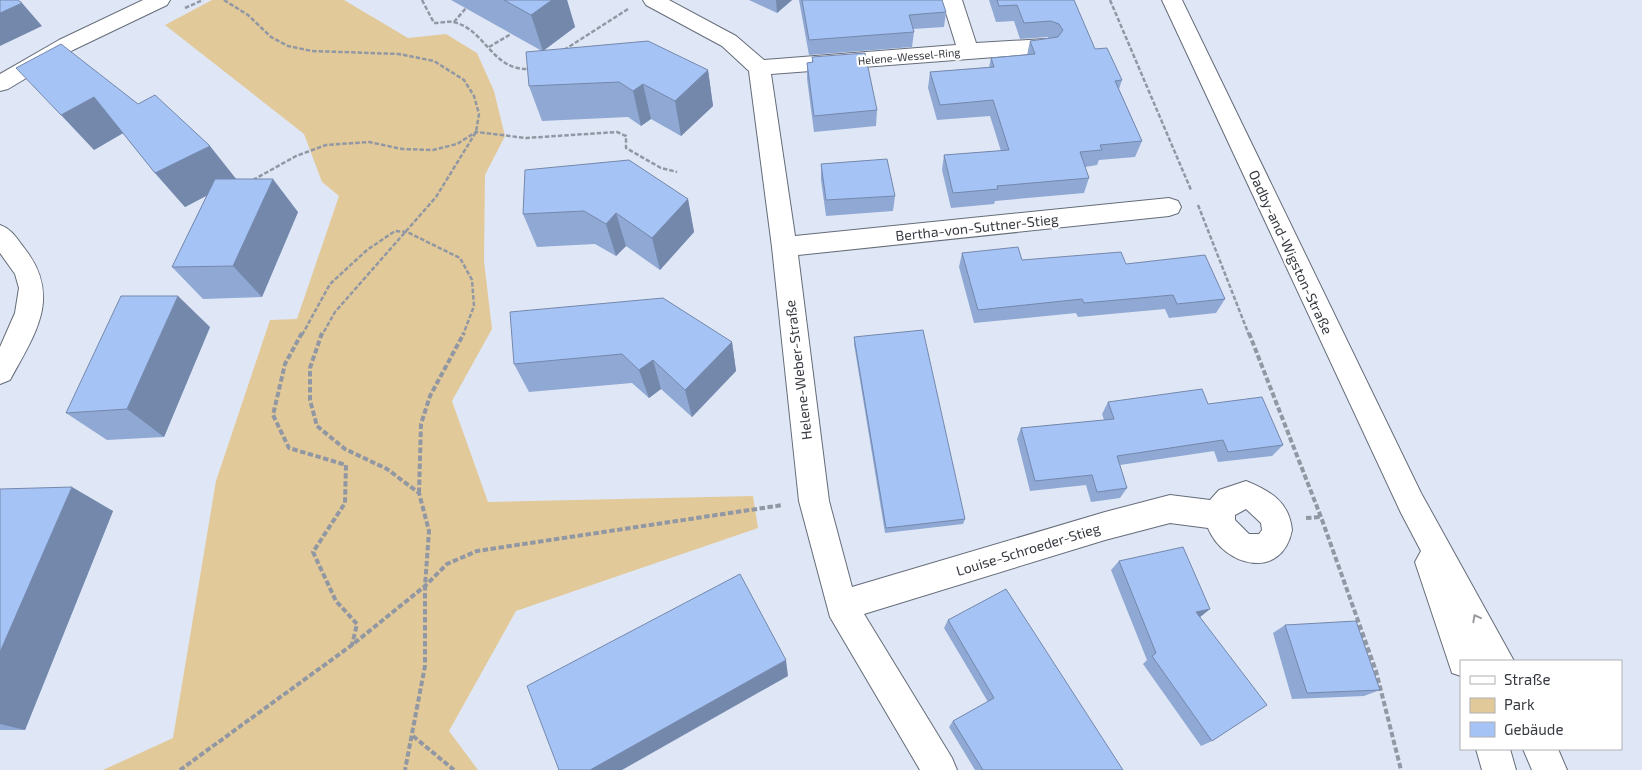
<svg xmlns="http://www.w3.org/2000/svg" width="1642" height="770" viewBox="0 0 1642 770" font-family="'Exo 2',sans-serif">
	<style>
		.green { fill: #e2c999 }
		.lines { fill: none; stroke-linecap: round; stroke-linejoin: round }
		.street-casing { stroke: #656c79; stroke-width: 2 }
		.secondary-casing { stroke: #656c79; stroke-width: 2 }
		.path-far1 { stroke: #9298a3; stroke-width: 2.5; stroke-dasharray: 4.5 2; stroke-linecap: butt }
		.path { stroke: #9298a3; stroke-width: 4; stroke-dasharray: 5.5 2.5; stroke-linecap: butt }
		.street { fill: #fff; fill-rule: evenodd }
		.secondary { fill: #fff; fill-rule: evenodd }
		.wall { fill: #8fa8d4 }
		.shaded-wall { fill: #7488ac }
		.building { fill: #a6c3f6; stroke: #7488ac }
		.oneway { stroke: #9a9ca0 }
		.labels { text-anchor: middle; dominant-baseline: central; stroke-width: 4.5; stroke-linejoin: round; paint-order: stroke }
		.far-street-label { font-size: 11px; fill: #363a40; stroke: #fff }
		.street-label { font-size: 14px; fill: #363a40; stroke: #fff }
	</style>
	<rect width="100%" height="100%" fill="#dfe7f6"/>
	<path class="green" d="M212,0H344L408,38L446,34L477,53L494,91L505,136L485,175L484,261L492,329L452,401L488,502L753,496L758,528L516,611L449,731L478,770H103L173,738L216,481L270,320L297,319L339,196L322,182L304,134L165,25Z"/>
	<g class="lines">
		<g class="street-casing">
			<g id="street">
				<path d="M143,0H170L167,5L73,50L8,89L0,91V74L59,40Z"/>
				<path d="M643,0H669L736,36L764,60L956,45L942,0H962L976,43L1046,39L1053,41L1057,46L1053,51L1046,53L771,74L795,236L1169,198L1178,201L1181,207L1178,213L1169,216L798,255L829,501L852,587L1105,512L1170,495L1210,500L1219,490L1246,481C1270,491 1289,501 1292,530C1282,581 1224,567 1208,528L1170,523L1105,540L864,614L952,758L957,770H920L830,617L799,501L772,247L749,71L722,46L646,5ZM1246,509L1261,523L1262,530L1259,534H1249L1235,520V515Z"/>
				<path d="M0,225C12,229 17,239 25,249C62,297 35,334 10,380L0,384V347L15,313L19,288L15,274L0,253Z"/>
			</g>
		</g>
		<g class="secondary-casing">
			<g id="secondary">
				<path d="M1162,0H1182L1421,493L1514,661H1461V676L1452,673L1415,562L1421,551L1401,513Z"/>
				<path d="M1476,749H1510L1516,770H1482Z"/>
				<path d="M1523,749H1558L1567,770H1532Z"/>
			</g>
		</g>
		<g class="path-far1">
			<path d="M224,0L248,15L271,37L288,46L312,51L399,54L434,61L464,80L474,96L479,114L476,132L436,197L335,312L322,335"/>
			<path d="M422,0L434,23C440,23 447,21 453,22C486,29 491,71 530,69"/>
			<path d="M1110,0L1191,190"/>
			<path d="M185,8L203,0"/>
			<path d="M454,22L466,8"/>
			<path d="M489,47L511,34"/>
			<path d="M564,50L628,9"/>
			<path d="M253,180L296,156L326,145L369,142L402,149L433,150L457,144L476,132L526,138L617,132L626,136V148L661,168L677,172"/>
			<path d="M1198,205L1249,335"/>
			<path d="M302,335L330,284L367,250L395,231L407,232L460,258L472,280L474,306L463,335"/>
		</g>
		<g class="path">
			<path d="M302,333L285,364L273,415L289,448L346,465L345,503L313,552L336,601L357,624L352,645"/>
			<path d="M322,333L310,368V400L317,426L345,449L387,469L419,493L429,531L425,586V666L405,770"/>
			<path d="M1249,333L1321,517L1376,671L1401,770"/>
			<path d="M419,493L421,424L430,396L464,333"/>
			<path d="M1306,518L1321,517"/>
			<path d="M413,736L454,770"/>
			<path d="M180,770L352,645L425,586L447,564L477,551L783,505"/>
		</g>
		<use href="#street" class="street"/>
		<use href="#secondary" class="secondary"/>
	</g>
	<g class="wall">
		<path d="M451,0H567L575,27L543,51L708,70L713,106L681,136L651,119L641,126L628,117L542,121L529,86L542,51Z"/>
		<path d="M749,0H792L777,13Z"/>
		<path d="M799,0H942L946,12L944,27L913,29L914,32L912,47L809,55Z"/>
		<path d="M989,0H1074L1095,49L1122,80L1119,89L1142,141L1135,157L1099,160L1097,165L1085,167L1089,178L1084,193L995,201L994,204L951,208L942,170L944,155L1001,151L990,116L937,120L928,88L930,72L989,67L991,58L1027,55L1030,41L1049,38L1047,37L1020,39L1014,21L996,22Z"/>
		<path d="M812,57L877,110L876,126L814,132L807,79V63L812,62Z"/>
		<path d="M138,104L236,179L298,212L262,297L203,299L172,267L207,195L185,207L155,173L123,133L94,150Z"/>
		<path d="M821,164L895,196L893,211L826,216L821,180Z"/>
		<path d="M688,199L694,232L660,270L626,246L616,256L595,244L537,247L523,214Z"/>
		<path d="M962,253L1022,260L1126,264L1225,299L1216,313L1169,318L1165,309L1078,317L1076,313L974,323L959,267Z"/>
		<path d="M210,327L164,437L107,440L66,413Z"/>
		<path d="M854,337L965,519L963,524L885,533L854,344Z"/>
		<path d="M732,342L736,371L692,417L661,389L649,398L632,383L529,392L514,364Z"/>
		<path d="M1108,402L1208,404L1283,445L1272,456L1218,462L1214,451L1120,465L1127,488L1120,498L1091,502L1086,485L1030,491L1017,439L1021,428L1104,420L1102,414Z"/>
		<path d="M0,489L113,511L25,730H0Z"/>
		<path d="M1119,561L1212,741L1201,746L1143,664L1147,660L1111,570Z"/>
		<path d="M948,620L1123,770H975L949,727L953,721L988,702L944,628Z"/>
		<path d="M1285,625L1380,690L1364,696L1292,699L1273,633Z"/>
	</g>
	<g class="shaded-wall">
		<path d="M552,0H567L575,27L543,51L531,15Z"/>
		<path d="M776,0H792L777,13Z"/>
		<path d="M22,3L42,26L0,46V13Z"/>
		<path d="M708,70L713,106L681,136L675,101Z"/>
		<path d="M643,84L651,119L641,126L633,91Z"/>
		<path d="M94,97L125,132L94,150L61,115Z"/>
		<path d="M210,146L237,180L185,207L155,173Z"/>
		<path d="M273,179L298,212L262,297L233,266Z"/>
		<path d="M688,199L694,232L660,270L652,238Z"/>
		<path d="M616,213L626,246L616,256L606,224Z"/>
		<path d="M178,296L210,327L164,437L127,409Z"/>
		<path d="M732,342L736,371L692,417L685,390Z"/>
		<path d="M653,360L661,389L649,398L639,370Z"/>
		<path d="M72,487L113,511L25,730L0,724V652Z"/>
		<path d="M1210,609L1199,618L1196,612Z"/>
		<path d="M786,660L788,676L622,770H590Z"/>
	</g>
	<g class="building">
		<path d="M0,0H18L22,3L0,13Z"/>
		<path d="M504,0H552L531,15Z"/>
		<path d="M802,0H942L946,12L909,15L914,32L809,40Z"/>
		<path d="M997,0H1074L1095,49L1107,48L1122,80L1115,81L1142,141L1100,145L1102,150L1080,152L1089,178L997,186L998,189L953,193L944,155L1009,150L993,100L940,105L930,72L994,67L991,58L1035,54L1030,41L1058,37L1063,30L1059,24L1051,21L1024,23L1017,5L999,6Z"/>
		<path d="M648,41L708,70L675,101L643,84L633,91L619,82L529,86L526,52Z"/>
		<path d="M61,44L138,104L155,95L210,146L155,173L94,97L61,115L16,68Z"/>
		<path d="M865,53L877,110L814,116L807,63L813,62L812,57Z"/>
		<path d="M887,159L895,196L826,200L821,164Z"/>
		<path d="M629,160L688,199L652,238L616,213L606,224L584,211L523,214L525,170Z"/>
		<path d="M215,179H273L233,266L172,267Z"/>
		<path d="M1018,247L1022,260L1121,252L1126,264L1205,255L1225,299L1177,304L1173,295L1084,303L1082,299L978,310L962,253Z"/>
		<path d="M121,296H178L127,409L66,413Z"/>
		<path d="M663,298L732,342L685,390L653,360L639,370L622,354L514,364L510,312Z"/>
		<path d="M923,330L965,519L886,528L854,337Z"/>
		<path d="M1202,389L1208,404L1262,397L1283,445L1228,452L1223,440L1117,456L1127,488L1097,492L1092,475L1035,481L1021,428L1114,419L1108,402Z"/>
		<path d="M72,487L0,652V489Z"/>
		<path d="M1183,547L1210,609L1196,612L1267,705L1212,741L1152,656L1156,653L1119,561Z"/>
		<path d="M740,574L786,660L590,770H559L527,686Z"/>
		<path d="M1006,589L1123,770H983L953,721L994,698L948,620Z"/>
		<path d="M1356,621L1380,690L1307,693L1285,625Z"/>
	</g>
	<defs><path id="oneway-chevron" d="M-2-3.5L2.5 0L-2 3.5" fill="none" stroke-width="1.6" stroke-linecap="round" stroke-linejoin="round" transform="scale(1.25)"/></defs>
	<use class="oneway" href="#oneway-chevron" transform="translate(1476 618) rotate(-118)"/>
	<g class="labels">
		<g class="far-street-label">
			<text transform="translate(909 56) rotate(-5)">Helene-Wessel-Ring</text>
		</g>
		<g class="street-label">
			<text transform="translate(977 227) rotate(-6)">Bertha-von-Suttner-Stieg</text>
			<text transform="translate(1291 252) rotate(65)">Oadby-and-Wigston-Straße</text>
			<text transform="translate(798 370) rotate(-97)">Helene-Weber-Straße</text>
			<text transform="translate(1028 549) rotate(-17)">Louise-Schroeder-Stieg</text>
		</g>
	</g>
	<rect x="1460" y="660" width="162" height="90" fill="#ffffff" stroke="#afb0b3"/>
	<rect x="1470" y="676" width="25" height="8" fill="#ffffff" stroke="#afb0b3"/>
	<text x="1504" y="685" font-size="15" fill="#363a40">Straße</text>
	<rect x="1470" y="698" width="25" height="15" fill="#e2c999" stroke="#afb0b3"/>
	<text x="1504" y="710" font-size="15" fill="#363a40">Park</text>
	<rect x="1470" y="722" width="25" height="15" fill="#a6c3f6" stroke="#afb0b3"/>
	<text x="1504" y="735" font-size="15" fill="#363a40">Gebäude</text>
</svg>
